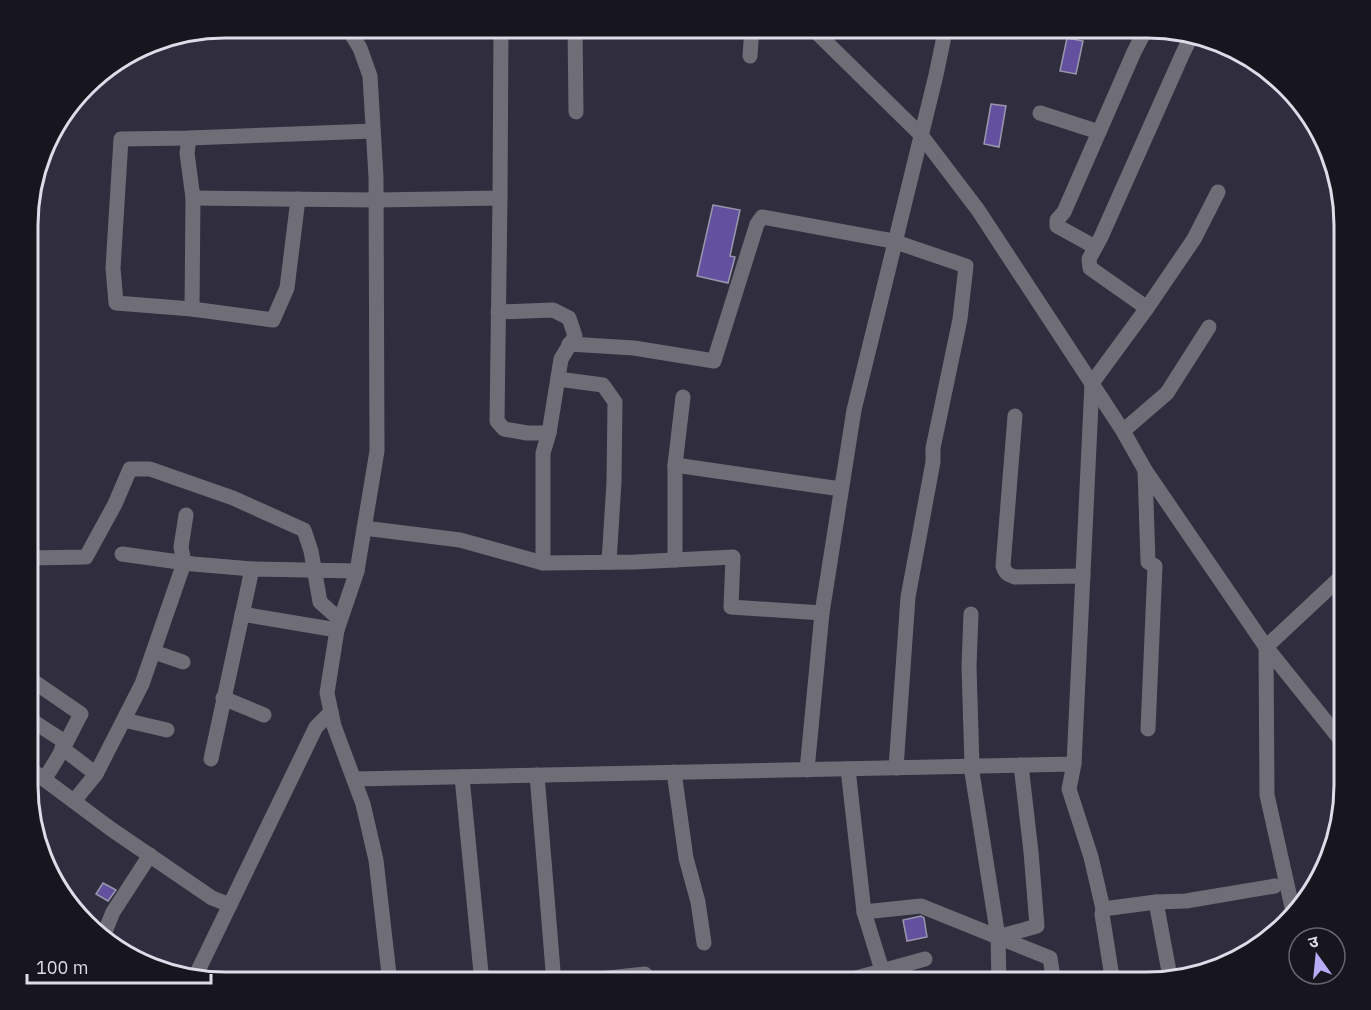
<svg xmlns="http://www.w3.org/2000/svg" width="1371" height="1010" viewBox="0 0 1371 1010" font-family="'IBM Plex Sans','Noto Sans Devanagari',sans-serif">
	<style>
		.building { fill: #6351a0; stroke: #9a97ac; stroke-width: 1.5 }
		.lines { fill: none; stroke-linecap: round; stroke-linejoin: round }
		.minor { stroke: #6f6e77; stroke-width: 15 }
		.rim { fill: none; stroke: #dedce8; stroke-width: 3 }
	</style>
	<rect width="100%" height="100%" fill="#2f2d3e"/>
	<g class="building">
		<path d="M1067,38L1083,41L1076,74L1060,71Z"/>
		<path d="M991,104L1006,106L999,147L984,144Z"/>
		<path d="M713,205L740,210L730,256L735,257L728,283L697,276Z"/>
		<path d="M103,883L116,890L108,901L96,894Z"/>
		<path d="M921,916L924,918L927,937L907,941L903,920Z"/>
	</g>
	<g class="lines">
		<g class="minor">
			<path d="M347,27L360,48L370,76L376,177L377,451L357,571L337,630L327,693L334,726L363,804L376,860L390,983"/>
			<path d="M575,27L576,112"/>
			<path d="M816,27V32L921,135L978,210L1123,431L1145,470L1266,647L1344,744"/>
			<path d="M750,56L752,27"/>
			<path d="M1040,113L1099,132"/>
			<path d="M189,138L187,153L193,198L192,309"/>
			<path d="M193,198L376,200L500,198L497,421L504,429L527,433H549"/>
			<path d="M500,198L501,27"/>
			<path d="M298,199L287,288L273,320L192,309L116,303L113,268L121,139L189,138L373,131"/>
			<path d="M1095,247L1057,226V220L1064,212L1134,52L1147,27"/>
			<path d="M1147,308L1090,268L1089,259L1101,237L1183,53L1192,35"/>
			<path d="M498,312L553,310L569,318L575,336L561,359L549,433L543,453V563"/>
			<path d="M569,344L634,348L714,361L757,224L762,217L893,241L966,266L960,319L933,448V462L908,597L896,768"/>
			<path d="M558,379L603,385L615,402L614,482L609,562"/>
			<path d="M1015,416L1003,566C1005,573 1008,575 1015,577L1083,576"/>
			<path d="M1123,431L1167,393L1209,327"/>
			<path d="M675,465L841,489"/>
			<path d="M1145,470L1148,562L1155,566L1148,729"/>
			<path d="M364,528L460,540L543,563L635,562L733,557L731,607L822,613"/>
			<path d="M122,554L193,564L252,569"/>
			<path d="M28,558L86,557L115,504L130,469H150L233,498L304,530L311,551L320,602L340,620"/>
			<path d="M675,560V465L683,397"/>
			<path d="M242,614L337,630"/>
			<path d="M971,614L969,666L972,766"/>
			<path d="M154,652L183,662"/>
			<path d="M33,681L81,714C69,736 59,759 44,779"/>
			<path d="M223,698L264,715"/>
			<path d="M28,718L65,742"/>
			<path d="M124,720L167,730"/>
			<path d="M62,748L96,774"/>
			<path d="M211,759L252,569L357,571"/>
			<path d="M1074,764L1069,789L1091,857L1103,909L1102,914L1113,983"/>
			<path d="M28,765L29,768L111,829L212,898L230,905"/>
			<path d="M971,766L998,937L999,983"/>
			<path d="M848,769L864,912L882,970"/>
			<path d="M807,770L822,613L854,410L936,75L946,27"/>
			<path d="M674,772L686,858L698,902L704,943"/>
			<path d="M537,775L554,983"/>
			<path d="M462,777L482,983"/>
			<path d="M354,779L1074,764L1092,383L1147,308L1194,239L1218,192"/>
			<path d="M74,801L96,774L142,684L184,563L181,547L186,515"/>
			<path d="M1156,902L1170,977"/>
			<path d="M1103,909L1156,902L1186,901L1275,886"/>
			<path d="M864,912L921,906L1050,958L1054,983"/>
			<path d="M1294,916L1267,795L1266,647L1344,574"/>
			<path d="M998,937L1037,926L1031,852L1021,765"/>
			<path d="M102,939L113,912L150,855"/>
			<path d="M194,979L316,727L331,712"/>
			<path d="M562,983L645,974"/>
			<path d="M838,983L925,959"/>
		</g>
	</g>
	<path d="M0 0H1371V1010H0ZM225 38H1147A187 187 0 0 1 1334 225V785A187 187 0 0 1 1147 972H225A187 187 0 0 1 38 785V225A187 187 0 0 1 225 38Z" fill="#17161e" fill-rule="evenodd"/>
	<path class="rim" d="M225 38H1147A187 187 0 0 1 1334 225V785A187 187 0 0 1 1147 972H225A187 187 0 0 1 38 785V225A187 187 0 0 1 225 38Z"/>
	<g transform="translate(1317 956) rotate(345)"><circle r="28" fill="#17161e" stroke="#67656f" stroke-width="1.5"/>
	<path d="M0-4.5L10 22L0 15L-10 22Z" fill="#b8abf7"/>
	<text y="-9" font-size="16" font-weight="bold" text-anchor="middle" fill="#dedce8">उ</text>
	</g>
	<path d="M27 974v9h184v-9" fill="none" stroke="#dedce8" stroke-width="3"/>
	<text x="36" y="974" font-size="18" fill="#dedce8" stroke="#17161e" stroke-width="4.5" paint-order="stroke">100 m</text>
</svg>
